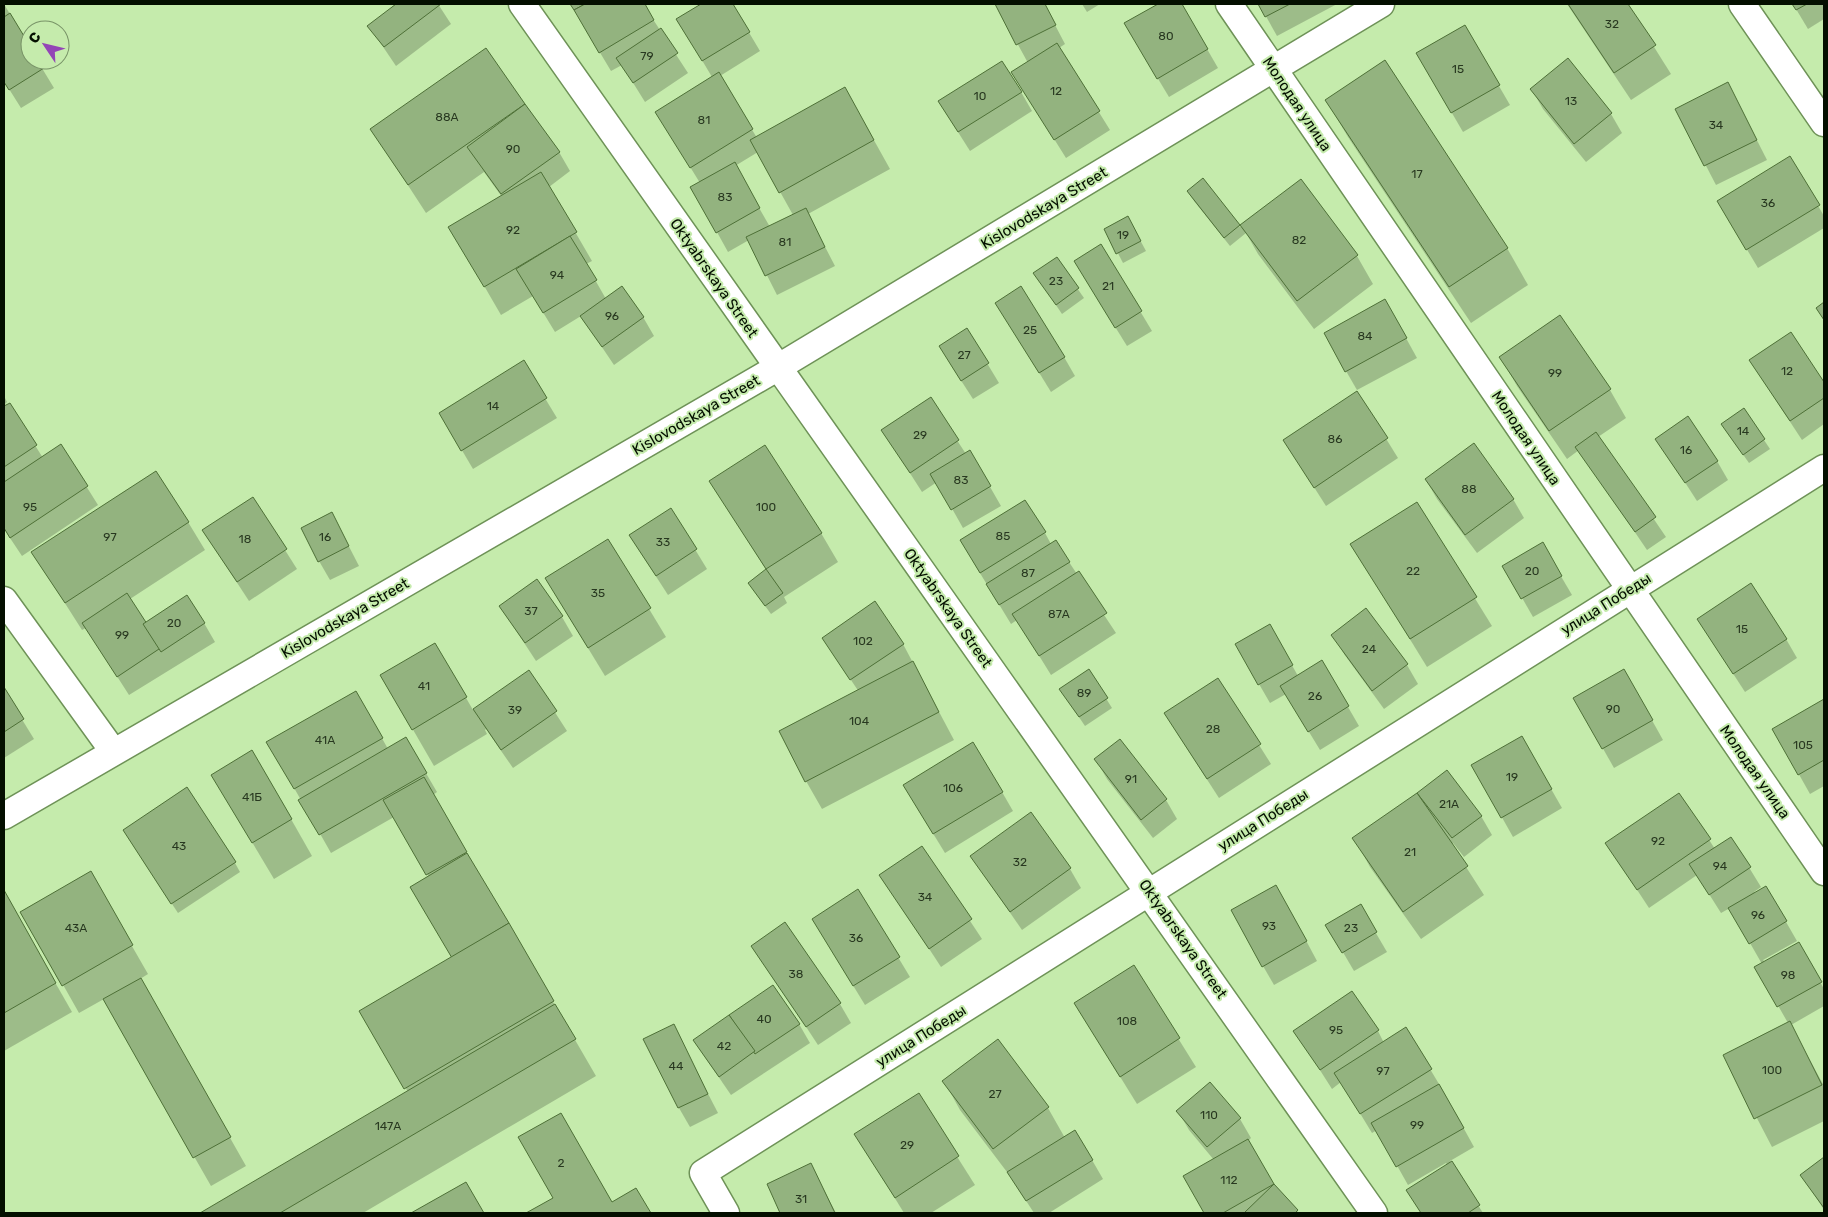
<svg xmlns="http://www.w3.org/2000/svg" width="1828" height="1217" viewBox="0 0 1828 1217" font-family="Rubik,sans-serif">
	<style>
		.shadow { fill: #0003; fill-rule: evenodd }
		.building { fill: #93b37f; stroke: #4e7037 }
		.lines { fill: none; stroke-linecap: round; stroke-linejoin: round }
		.street-casing { stroke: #6e9257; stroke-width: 29 }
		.street { stroke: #fff; stroke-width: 26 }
		.labels { text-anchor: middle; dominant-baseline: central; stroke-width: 4; stroke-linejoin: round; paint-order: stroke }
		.number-label { font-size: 12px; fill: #283820 }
		.street-label { font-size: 15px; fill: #040f00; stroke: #c5ebac }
	</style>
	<rect width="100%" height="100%" fill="#c5ebac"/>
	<g class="shadow">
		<path d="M4,4L30,48V60H37L54,88L21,108L4,81Z"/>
		<path d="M398,4H438L451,24L396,66L369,26Z"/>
		<path d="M571,4H643L688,73L645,102L622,65L611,71Z"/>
		<path d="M704,4H732L760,51L720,76L757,138L861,117L890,169L808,214L835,266L777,295L749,240L728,252L692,187L700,183L668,131L712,77L678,20ZM758,152L793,215L770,227L735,166Z"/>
		<path d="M996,4H1044L1065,44L1059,48L1110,130L1066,158L1024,91L1028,63Z"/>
		<path d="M1082,4H1100L1087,12Z"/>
		<path d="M1160,4H1181L1218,68L1169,97L1125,24Z"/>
		<path d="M1259,4H1337L1277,36Z"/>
		<path d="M1567,4H1627L1671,74L1631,100Z"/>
		<path d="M1793,4H1824V19L1808,29Z"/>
		<path d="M1464,26L1510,105L1463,132L1417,53Z"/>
		<path d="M486,50L559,152L570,171L549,187L592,261L586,264L606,299L643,317L654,336L614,365L581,316L555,332L533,296L501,315L450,227L502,197L484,172L426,213L372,130Z"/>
		<path d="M1568,60L1611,114L1622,133L1586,162L1543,109L1532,90Z"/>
		<path d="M1021,92L1032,111L970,151L951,121Z"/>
		<path d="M1326,100L1507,248L1528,285L1471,323L1348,137Z"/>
		<path d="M1738,103L1767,160L1716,185L1677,110Z"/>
		<path d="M1790,158L1824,216V228L1758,268L1730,221Z"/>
		<path d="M1202,180L1240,227L1301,181L1357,256L1373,284L1314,329L1258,254L1246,233L1230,246L1194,201L1188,192Z"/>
		<path d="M1133,227L1146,251L1123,263L1106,230Z"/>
		<path d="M1101,246L1152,331L1127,346L1086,280Z"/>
		<path d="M1056,258L1084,298L1062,314L1035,274Z"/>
		<path d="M1396,320L1417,358L1357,390L1346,371Z"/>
		<path d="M1008,322L1064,357L1075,376L1051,392Z"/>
		<path d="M967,330L999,383L973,399L951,365Z"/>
		<path d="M1791,334L1824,384V424L1802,440L1762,379Z"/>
		<path d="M1501,358L1610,390L1626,418L1598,437L1666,537L1647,550L1579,450L1567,459L1517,386Z"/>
		<path d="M523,362L557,418L473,469L440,413Z"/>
		<path d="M1357,392L1398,458L1326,506L1284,440Z"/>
		<path d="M4,396L7,402L4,405Z"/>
		<path d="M930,399L966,454L970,452L1001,506L963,528L937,482L922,492L883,431Z"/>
		<path d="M9,404L43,458L61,446L98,505L22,556L4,529V408Z"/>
		<path d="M1744,410L1770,449L1749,463L1728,433Z"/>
		<path d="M1657,439L1717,461L1728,480L1697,501Z"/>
		<path d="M1426,480L1513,499L1524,518L1477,553L1437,499Z"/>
		<path d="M711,482L821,533L838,562L784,597L787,603L771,614L755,592L767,571Z"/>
		<path d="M252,498L297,569L249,601L215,549Z"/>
		<path d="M1416,503L1492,626L1427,667L1352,545Z"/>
		<path d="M671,510L707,569L668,595L630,536Z"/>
		<path d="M188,522L205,550L130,599L145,623H204L215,642L129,695L86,628L82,630L33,553Z"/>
		<path d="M342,533L359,566L330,580L319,561Z"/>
		<path d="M1045,533L1051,544L1069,562L1116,633L1051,675L1017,620L1011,624L972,560Z"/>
		<path d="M608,541L666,637L605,676L563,607Z"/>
		<path d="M1542,544L1572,595L1533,617L1504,566Z"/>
		<path d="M500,606L562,617L573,636L536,661Z"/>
		<path d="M1270,626L1298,676L1322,662L1359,726L1320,750L1286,694L1270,703L1259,684Z"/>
		<path d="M1333,635L1407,665L1418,684L1384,709L1344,654Z"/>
		<path d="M823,638L903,644L954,740L822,809L806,781L859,692Z"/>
		<path d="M1710,638L1786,639L1797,658L1745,692Z"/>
		<path d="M435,644L473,710L529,672L567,731L513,768L486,729L485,730L487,734L434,766L382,676Z"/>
		<path d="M1624,670L1663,740L1614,768L1575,699Z"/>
		<path d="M1089,671L1112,708L1085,726L1066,698Z"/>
		<path d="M1218,680L1271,764L1219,798L1177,733Z"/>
		<path d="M4,690L34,739L4,758Z"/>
		<path d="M356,692L388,749L406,739L437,792L433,795L596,1076L363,1213H203L408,1092L361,1012L453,958L429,877L394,817L331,853L268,742Z"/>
		<path d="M1824,700V786L1810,794L1774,730Z"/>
		<path d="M1522,738L1562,808L1513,837L1473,766Z"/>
		<path d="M1120,740L1166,800L1177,819L1153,838L1107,779L1096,760Z"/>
		<path d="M1002,792L1013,811L945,853L915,804Z"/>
		<path d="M1418,794L1481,816L1492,835L1464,857L1453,843L1452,845L1484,895L1421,939L1370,867L1354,838Z"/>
		<path d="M1679,794L1715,849L1731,838L1761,887L1754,892L1756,894L1766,887L1797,941L1763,960L1765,962L1799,943L1824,989V1006L1791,1025L1824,1086V1121L1772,1147L1724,1055L1788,1023L1756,967L1762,964L1730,908L1721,913L1697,875L1649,908L1607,844Z"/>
		<path d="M234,812L291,819L312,856L274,879Z"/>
		<path d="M130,840L235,863L240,872L178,913Z"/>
		<path d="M921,847L982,939L941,967L881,875Z"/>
		<path d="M971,856L1070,869L1081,888L1022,930Z"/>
		<path d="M90,873L148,974L140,979L246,1166L211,1186L104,999L79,1013L22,912Z"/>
		<path d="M858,891L910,977L865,1005L824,938Z"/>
		<path d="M4,893L72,1012L4,1051Z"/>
		<path d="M1287,905L1317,961L1274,985L1263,966Z"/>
		<path d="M1360,906L1387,952L1354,971L1327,925Z"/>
		<path d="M753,946L840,1004L851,1023L818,1045Z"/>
		<path d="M1133,966L1196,1067L1137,1104L1075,1004Z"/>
		<path d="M799,1024L810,1043L731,1095L694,1041Z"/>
		<path d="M673,1026L718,1113L690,1127L679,1108Z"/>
		<path d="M1406,1029L1442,1089L1474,1147L1450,1161L1483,1213H1421L1408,1190L1447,1165L1446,1163L1408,1185L1377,1130L1372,1133L1341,1082L1332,1089L1295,1031H1378L1384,1043Z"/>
		<path d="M944,1081L1048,1108L1065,1138L1092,1160L1103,1179L1049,1213H1034L1010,1176L960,1110Z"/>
		<path d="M1210,1083L1240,1119L1251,1138L1248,1141L1274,1186L1299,1213H1205L1185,1176L1214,1160L1189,1130L1178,1111Z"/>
		<path d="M918,1095L975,1185L931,1213H904L856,1135Z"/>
		<path d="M1824,1159V1210L1802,1175Z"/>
		<path d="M811,1165L836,1213H782L769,1185Z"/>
		<path d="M466,1184L483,1213H414Z"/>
		<path d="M636,1190L649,1213H529L555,1198L612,1204Z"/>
	</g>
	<g class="building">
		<path d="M396,4H441L384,47L367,26Z"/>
		<path d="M570,4H585L574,10Z"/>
		<path d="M585,4H645L654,20L599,53L574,10Z"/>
		<path d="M701,4H733L750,32L702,61L676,19Z"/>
		<path d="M995,4H1045L1056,25L1016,45Z"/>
		<path d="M1158,4H1182L1208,49L1157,79L1124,23Z"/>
		<path d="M1258,4H1290L1265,17Z"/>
		<path d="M1568,4H1628L1656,45L1614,73Z"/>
		<path d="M1792,4H1807L1796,10Z"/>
		<path d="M10,13L30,46V60H39L44,68L9,90L4,82V17Z"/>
		<path d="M1465,25L1500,85L1451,113L1416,53Z"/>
		<path d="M661,28L678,53L633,83L616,58Z"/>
		<path d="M1057,43L1100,111L1054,140L1011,72Z"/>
		<path d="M486,48L525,104L408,185L370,129Z"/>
		<path d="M1568,58L1612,113L1574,144L1530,89Z"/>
		<path d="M1385,60L1508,248L1449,287L1325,100Z"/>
		<path d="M1002,61L1022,92L958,132L938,101Z"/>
		<path d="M719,72L753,129L690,168L655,112Z"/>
		<path d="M1728,82L1757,140L1704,166L1675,109Z"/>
		<path d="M845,87L874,140L779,193L750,140Z"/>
		<path d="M525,104L560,152L501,194L467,147Z"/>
		<path d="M1790,156L1820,205L1746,250L1717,201Z"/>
		<path d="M735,162L760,208L716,233L690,187Z"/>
		<path d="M541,172L577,232L484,287L448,227Z"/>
		<path d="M1203,178L1240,225L1224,238L1187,191Z"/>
		<path d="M1301,179L1358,255L1297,301L1240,225Z"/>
		<path d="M806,208L825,247L765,276L746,237Z"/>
		<path d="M1128,216L1141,241L1116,254L1104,229Z"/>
		<path d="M570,236L597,280L543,313L516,269Z"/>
		<path d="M1101,244L1142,311L1115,328L1074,261Z"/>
		<path d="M1057,257L1079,288L1056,305L1033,273Z"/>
		<path d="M622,286L644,317L602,347L580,316Z"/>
		<path d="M1021,286L1065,357L1039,373L995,303Z"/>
		<path d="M1385,299L1407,338L1345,372L1324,333Z"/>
		<path d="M1824,302V320L1816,308Z"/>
		<path d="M1560,315L1611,389L1549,431L1499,357Z"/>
		<path d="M967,328L989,363L961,381L939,346Z"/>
		<path d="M1791,332L1824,382V398L1790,421L1749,360Z"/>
		<path d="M524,360L547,398L461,451L439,413Z"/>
		<path d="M1357,391L1388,438L1314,488L1283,440Z"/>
		<path d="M931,397L959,440L910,473L881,430Z"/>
		<path d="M10,403L37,445L4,467V406Z"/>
		<path d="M1744,408L1765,439L1743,455L1721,424Z"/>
		<path d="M1688,416L1718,461L1685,483L1655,439Z"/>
		<path d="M1596,432L1656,517L1635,532L1575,447Z"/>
		<path d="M1474,443L1514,499L1465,535L1425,479Z"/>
		<path d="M61,444L88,486L10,538L4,528V482Z"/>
		<path d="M765,445L822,533L766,569L709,481Z"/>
		<path d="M970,450L991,486L951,510L930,474Z"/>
		<path d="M156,471L189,522L65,603L31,552Z"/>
		<path d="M253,497L287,549L237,582L202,530Z"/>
		<path d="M1025,500L1046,532L980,573L960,540Z"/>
		<path d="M1417,502L1477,597L1410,639L1350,544Z"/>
		<path d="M671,508L697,549L656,576L629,535Z"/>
		<path d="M332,512L349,546L318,562L301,528Z"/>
		<path d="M608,539L651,608L588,648L545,578Z"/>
		<path d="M1056,540L1070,562L999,605L986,584Z"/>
		<path d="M1543,542L1562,576L1521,599L1502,566Z"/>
		<path d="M766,569L783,593L765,606L748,583Z"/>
		<path d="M1079,571L1107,613L1039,656L1012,614Z"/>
		<path d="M537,579L563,616L525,643L499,606Z"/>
		<path d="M1751,583L1787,639L1733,674L1697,619Z"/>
		<path d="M127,593L162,647L117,677L82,623Z"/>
		<path d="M187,595L205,623L161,652L143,624Z"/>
		<path d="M875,601L904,644L850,680L822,638Z"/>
		<path d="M1366,608L1408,664L1372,691L1331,635Z"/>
		<path d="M1270,624L1293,665L1258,685L1235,644Z"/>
		<path d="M435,643L467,697L412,730L380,675Z"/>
		<path d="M1322,660L1349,706L1308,732L1280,686Z"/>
		<path d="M913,661L939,712L805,782L779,731Z"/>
		<path d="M1089,669L1108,698L1079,717L1059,689Z"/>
		<path d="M1624,669L1653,720L1602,749L1573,698Z"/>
		<path d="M529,670L557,711L501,750L473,709Z"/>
		<path d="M1218,678L1261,744L1207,779L1164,713Z"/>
		<path d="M4,687L24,719L4,732Z"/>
		<path d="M356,691L383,738L294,789L266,742Z"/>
		<path d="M1824,699V760L1798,775L1772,729Z"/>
		<path d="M1522,736L1552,789L1501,818L1471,765Z"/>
		<path d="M406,737L427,773L319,835L298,800Z"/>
		<path d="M1120,739L1167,799L1141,820L1094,759Z"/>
		<path d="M973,742L1003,792L933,834L903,785Z"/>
		<path d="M252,750L292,819L252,843L211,775Z"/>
		<path d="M1447,770L1482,816L1452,838L1417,793Z"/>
		<path d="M424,777L467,852L426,875L383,800Z"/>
		<path d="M187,787L236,862L171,904L123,830Z"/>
		<path d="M1417,793L1468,866L1403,912L1352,838Z"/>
		<path d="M1679,793L1711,839L1637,890L1605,843Z"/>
		<path d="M1031,812L1071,868L1010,912L970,856Z"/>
		<path d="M1731,837L1751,867L1709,895L1689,864Z"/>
		<path d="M922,846L972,919L929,949L879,875Z"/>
		<path d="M467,853L509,923L452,958L410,887Z"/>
		<path d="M91,871L133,945L62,986L20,912Z"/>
		<path d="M1276,885L1307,941L1262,967L1231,910Z"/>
		<path d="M1766,886L1787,921L1749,944L1728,908Z"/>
		<path d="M858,889L900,957L853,986L812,919Z"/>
		<path d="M4,890L56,983L4,1013Z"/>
		<path d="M1361,904L1377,932L1342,953L1325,925Z"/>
		<path d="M785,922L841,1003L806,1027L751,946Z"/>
		<path d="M509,923L554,1001L404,1089L359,1011Z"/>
		<path d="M1799,942L1822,982L1777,1007L1754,967Z"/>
		<path d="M1134,965L1180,1038L1120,1077L1074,1003Z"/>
		<path d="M141,978L231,1137L193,1158L103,999Z"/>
		<path d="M773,985L800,1024L755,1054L729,1015Z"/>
		<path d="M1352,991L1379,1030L1320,1070L1293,1031Z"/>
		<path d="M555,1004L576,1039L280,1213H200Z"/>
		<path d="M729,1015L755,1051L719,1077L693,1040Z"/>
		<path d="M1790,1021L1822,1085L1754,1119L1723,1055Z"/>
		<path d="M674,1024L708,1094L678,1108L643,1039Z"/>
		<path d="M1406,1027L1432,1069L1360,1114L1334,1073Z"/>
		<path d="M998,1039L1049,1107L993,1149L942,1081Z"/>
		<path d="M1210,1082L1241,1118L1207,1147L1176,1111Z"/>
		<path d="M1439,1084L1464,1128L1396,1167L1371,1123Z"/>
		<path d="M919,1093L959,1156L895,1198L854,1134Z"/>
		<path d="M561,1113L612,1202L636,1188L651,1213H526L553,1198L518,1137Z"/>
		<path d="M1075,1130L1093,1160L1026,1201L1007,1172Z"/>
		<path d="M1248,1139L1274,1184L1223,1213H1204L1183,1176Z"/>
		<path d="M1824,1157V1208L1800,1175Z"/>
		<path d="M1452,1161L1480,1205L1468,1213H1421L1406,1190Z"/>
		<path d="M811,1163L835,1213H780L767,1184Z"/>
		<path d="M466,1182L484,1213H411Z"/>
		<path d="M1274,1184L1298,1210L1295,1213H1244Z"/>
	</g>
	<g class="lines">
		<g class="street-casing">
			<g id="street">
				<path d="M522,4C805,408 1092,808 1374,1213"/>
				<path d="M1229,4L1824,872"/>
				<path d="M1742,4L1824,123"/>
				<path d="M4,600L113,751"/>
				<path d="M4,816L777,368L1381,4"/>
				<path d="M726,1213L703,1173L1824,468"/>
			</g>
		</g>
		<use href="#street" class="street"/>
	</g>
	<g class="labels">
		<g class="number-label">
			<text x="1612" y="24">32</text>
			<text x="1166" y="36">80</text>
			<text x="647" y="56">79</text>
			<text x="1458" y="69">15</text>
			<text x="1056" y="91">12</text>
			<text x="980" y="96">10</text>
			<text x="1571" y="101">13</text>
			<text x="447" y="117">88А</text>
			<text x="704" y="120">81</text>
			<text x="1716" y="125">34</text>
			<text x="513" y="149">90</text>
			<text x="1417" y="174">17</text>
			<text x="725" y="197">83</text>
			<text x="1768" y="203">36</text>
			<text x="513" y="230">92</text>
			<text x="1123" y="235">19</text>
			<text x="1299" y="240">82</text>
			<text x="785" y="242">81</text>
			<text x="557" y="275">94</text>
			<text x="1056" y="281">23</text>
			<text x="1108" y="286">21</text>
			<text x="612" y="316">96</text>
			<text x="1030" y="330">25</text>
			<text x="1365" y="336">84</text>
			<text x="964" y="355">27</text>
			<text x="1787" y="371">12</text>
			<text x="1555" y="373">99</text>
			<text x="493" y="406">14</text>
			<text x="1743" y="431">14</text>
			<text x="920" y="435">29</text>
			<text x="1335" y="439">86</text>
			<text x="1686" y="450">16</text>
			<text x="961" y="480">83</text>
			<text x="1469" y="489">88</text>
			<text x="30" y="507">95</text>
			<text x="766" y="507">100</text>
			<text x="1003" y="536">85</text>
			<text x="110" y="537">97</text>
			<text x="325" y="537">16</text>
			<text x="245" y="539">18</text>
			<text x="663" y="542">33</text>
			<text x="1413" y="571">22</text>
			<text x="1532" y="571">20</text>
			<text x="1028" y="573">87</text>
			<text x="598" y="593">35</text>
			<text x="531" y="611">37</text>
			<text x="1059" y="614">87А</text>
			<text x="174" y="623">20</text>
			<text x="1742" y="629">15</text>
			<text x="122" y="635">99</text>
			<text x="863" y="641">102</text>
			<text x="1369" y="649">24</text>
			<text x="424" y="686">41</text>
			<text x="1084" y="693">89</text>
			<text x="1315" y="696">26</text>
			<text x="1613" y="709">90</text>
			<text x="515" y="710">39</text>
			<text x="859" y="721">104</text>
			<text x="1213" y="729">28</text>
			<text x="325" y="740">41А</text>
			<text x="1803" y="745">105</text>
			<text x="1512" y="777">19</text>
			<text x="1131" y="779">91</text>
			<text x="953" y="788">106</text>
			<text x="252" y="797">41Б</text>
			<text x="1449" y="804">21А</text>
			<text x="1658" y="841">92</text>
			<text x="179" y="846">43</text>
			<text x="1410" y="852">21</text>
			<text x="1020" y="862">32</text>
			<text x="1720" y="866">94</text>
			<text x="925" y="897">34</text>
			<text x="1758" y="915">96</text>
			<text x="1269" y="926">93</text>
			<text x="76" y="928">43А</text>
			<text x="1351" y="928">23</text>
			<text x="856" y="938">36</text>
			<text x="796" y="974">38</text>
			<text x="1788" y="975">98</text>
			<text x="764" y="1019">40</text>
			<text x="1127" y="1021">108</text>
			<text x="1336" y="1030">95</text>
			<text x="724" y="1046">42</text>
			<text x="676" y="1066">44</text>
			<text x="1772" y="1070">100</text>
			<text x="1383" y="1071">97</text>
			<text x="995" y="1094">27</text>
			<text x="1209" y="1115">110</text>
			<text x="1417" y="1125">99</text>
			<text x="388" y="1126">147А</text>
			<text x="907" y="1145">29</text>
			<text x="561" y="1163">2</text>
			<text x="1229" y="1180">112</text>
			<text x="801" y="1199">31</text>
		</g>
		<g class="street-label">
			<text transform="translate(1297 104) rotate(56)">Молодая улица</text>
			<text transform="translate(1044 208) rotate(-31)">Kislovodskaya Street</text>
			<text transform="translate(714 278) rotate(55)">Oktyabrskaya Street</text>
			<text transform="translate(696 415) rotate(-30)">Kislovodskaya Street</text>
			<text transform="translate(1526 438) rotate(56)">Молодая улица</text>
			<text transform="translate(1606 604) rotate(-32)">улица Победы</text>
			<text transform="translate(948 608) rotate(55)">Oktyabrskaya Street</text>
			<text transform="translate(345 618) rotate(-30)">Kislovodskaya Street</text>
			<text transform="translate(1755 772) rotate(55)">Молодая улица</text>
			<text transform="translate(1263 820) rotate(-32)">улица Победы</text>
			<text transform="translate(1183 939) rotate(55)">Oktyabrskaya Street</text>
			<text transform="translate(921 1036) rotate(-32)">улица Победы</text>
		</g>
	</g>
	<rect width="1828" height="1217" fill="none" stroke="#040f00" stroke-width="10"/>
	<g transform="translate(45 45) rotate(305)"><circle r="24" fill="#c5ebac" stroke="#789367"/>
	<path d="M0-4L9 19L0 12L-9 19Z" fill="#9345b6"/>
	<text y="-8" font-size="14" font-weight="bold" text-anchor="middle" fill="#040f00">С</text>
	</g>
</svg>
